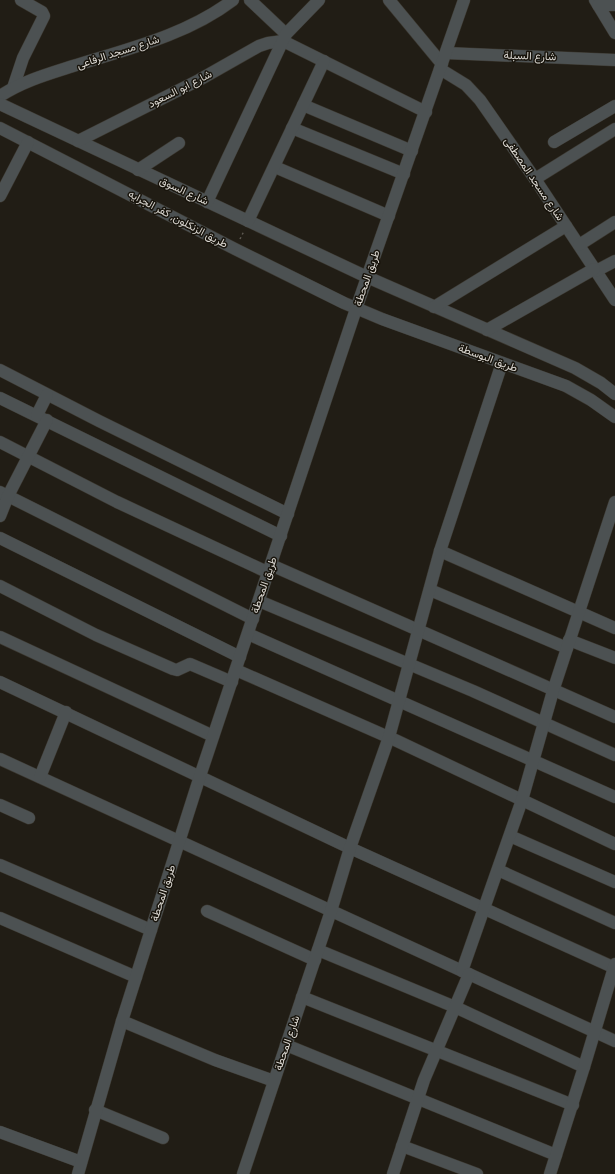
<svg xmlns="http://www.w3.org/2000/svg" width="615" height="1174" viewBox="0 0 615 1174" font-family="Figtree,Vazirmatn,sans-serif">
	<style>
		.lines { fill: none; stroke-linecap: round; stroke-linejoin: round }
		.minor-casing { stroke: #3b372f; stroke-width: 13 }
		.path { stroke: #5e5a53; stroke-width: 1.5; stroke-dasharray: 2 3; stroke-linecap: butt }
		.minor { stroke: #4c5152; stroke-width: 12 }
		.labels { text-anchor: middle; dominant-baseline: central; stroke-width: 3; stroke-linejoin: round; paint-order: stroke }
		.street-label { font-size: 11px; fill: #dbd8d2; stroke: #18140c }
	</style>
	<rect width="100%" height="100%" fill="#211d15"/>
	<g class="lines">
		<g class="minor-casing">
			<g id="minor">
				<path d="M250,0L286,34"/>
				<path d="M389,0L442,64"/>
				<path d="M595,0L615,33"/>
				<path d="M598,5H615"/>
				<path d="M446,53L615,60"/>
				<path d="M440,69L466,85L480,100L535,179L615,300"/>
				<path d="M13,88L23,58L44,16L42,12L21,0"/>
				<path d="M0,96C23,81 48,74 73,66C128,49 187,35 233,0"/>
				<path d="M0,104L367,277L575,368L601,383L615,394"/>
				<path d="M303,105L412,151"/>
				<path d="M0,128L235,249L344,303L382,319L566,386L591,400L615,417"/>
				<path d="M292,128L404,174"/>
				<path d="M78,141L199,80L259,46L268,43L283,41L426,112"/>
				<path d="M554,142L615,106"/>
				<path d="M275,167L389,216"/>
				<path d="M138,170L179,143"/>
				<path d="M535,179L615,129"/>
				<path d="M0,196L28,142"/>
				<path d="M207,202L286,34L319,0"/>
				<path d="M248,221L324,61"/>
				<path d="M579,245L615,222"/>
				<path d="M596,271L615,261"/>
				<path d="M434,307L566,226"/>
				<path d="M487,330L594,269"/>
				<path d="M0,370L99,421L288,514"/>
				<path d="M0,398L281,536"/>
				<path d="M37,415L47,395"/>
				<path d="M0,442L117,502L269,573"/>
				<path d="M0,492L253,619"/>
				<path d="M0,516L8,496L47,420"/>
				<path d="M0,538L240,657"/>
				<path d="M440,551L615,628"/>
				<path d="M271,565L615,717"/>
				<path d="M0,586L96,635L173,669L177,670L190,664L232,682"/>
				<path d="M430,590L567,648"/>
				<path d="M259,601L473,691L615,755"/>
				<path d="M248,634L615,797"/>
				<path d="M0,637L213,736"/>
				<path d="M569,640L615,658"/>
				<path d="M236,670L395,740L615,844"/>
				<path d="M0,682L350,848L615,968"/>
				<path d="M0,759L615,1041"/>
				<path d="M40,777L66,712"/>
				<path d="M0,805L29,818"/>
				<path d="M510,836L615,882"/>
				<path d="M0,865L151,930"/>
				<path d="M498,870L615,923"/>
				<path d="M207,911L315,960"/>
				<path d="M0,918L136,977"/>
				<path d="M318,950L455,1007L584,1067"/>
				<path d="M462,971L522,800L553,691L615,502"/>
				<path d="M302,997L573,1105"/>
				<path d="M122,1021L215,1060L274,1081"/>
				<path d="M286,1045L556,1155"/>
				<path d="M95,1110L163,1138"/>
				<path d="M0,1132L81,1162"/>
				<path d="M402,1146L477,1174"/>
				<path d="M78,1174L122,1021L200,776L356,309L464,0"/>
				<path d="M243,1174L331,911L350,848L389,737L440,551L502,363"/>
				<path d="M393,1174L424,1080L469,974"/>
				<path d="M550,1174L584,1067L615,964"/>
			</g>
		</g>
		<path class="path" d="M240,239L244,231"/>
		<use href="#minor" class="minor"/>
	</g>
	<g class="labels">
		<g class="street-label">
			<text transform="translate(118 52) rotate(-18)">شارع مسجد الرفاعى</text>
			<text transform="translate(530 56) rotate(2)">شارع السبلة</text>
			<text transform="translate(180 89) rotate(-27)">شارع ابو السعود</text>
			<text transform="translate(534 179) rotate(56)">شارع مسجد المصطفى</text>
			<text transform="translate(184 191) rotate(25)">شارع السوق</text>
			<text transform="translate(178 219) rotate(28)">طريق الزنكلون, كفر الجرايه</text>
			<text transform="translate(367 278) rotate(-71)">طريق المحطة</text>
			<text transform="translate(488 358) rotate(20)">طريق البوسطة</text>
			<text transform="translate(264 585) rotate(-71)">طريق المحطة</text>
			<text transform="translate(163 893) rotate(-72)">طريق المحطة</text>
			<text transform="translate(287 1043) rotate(-71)">شارع المحطة</text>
		</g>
	</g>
</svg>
